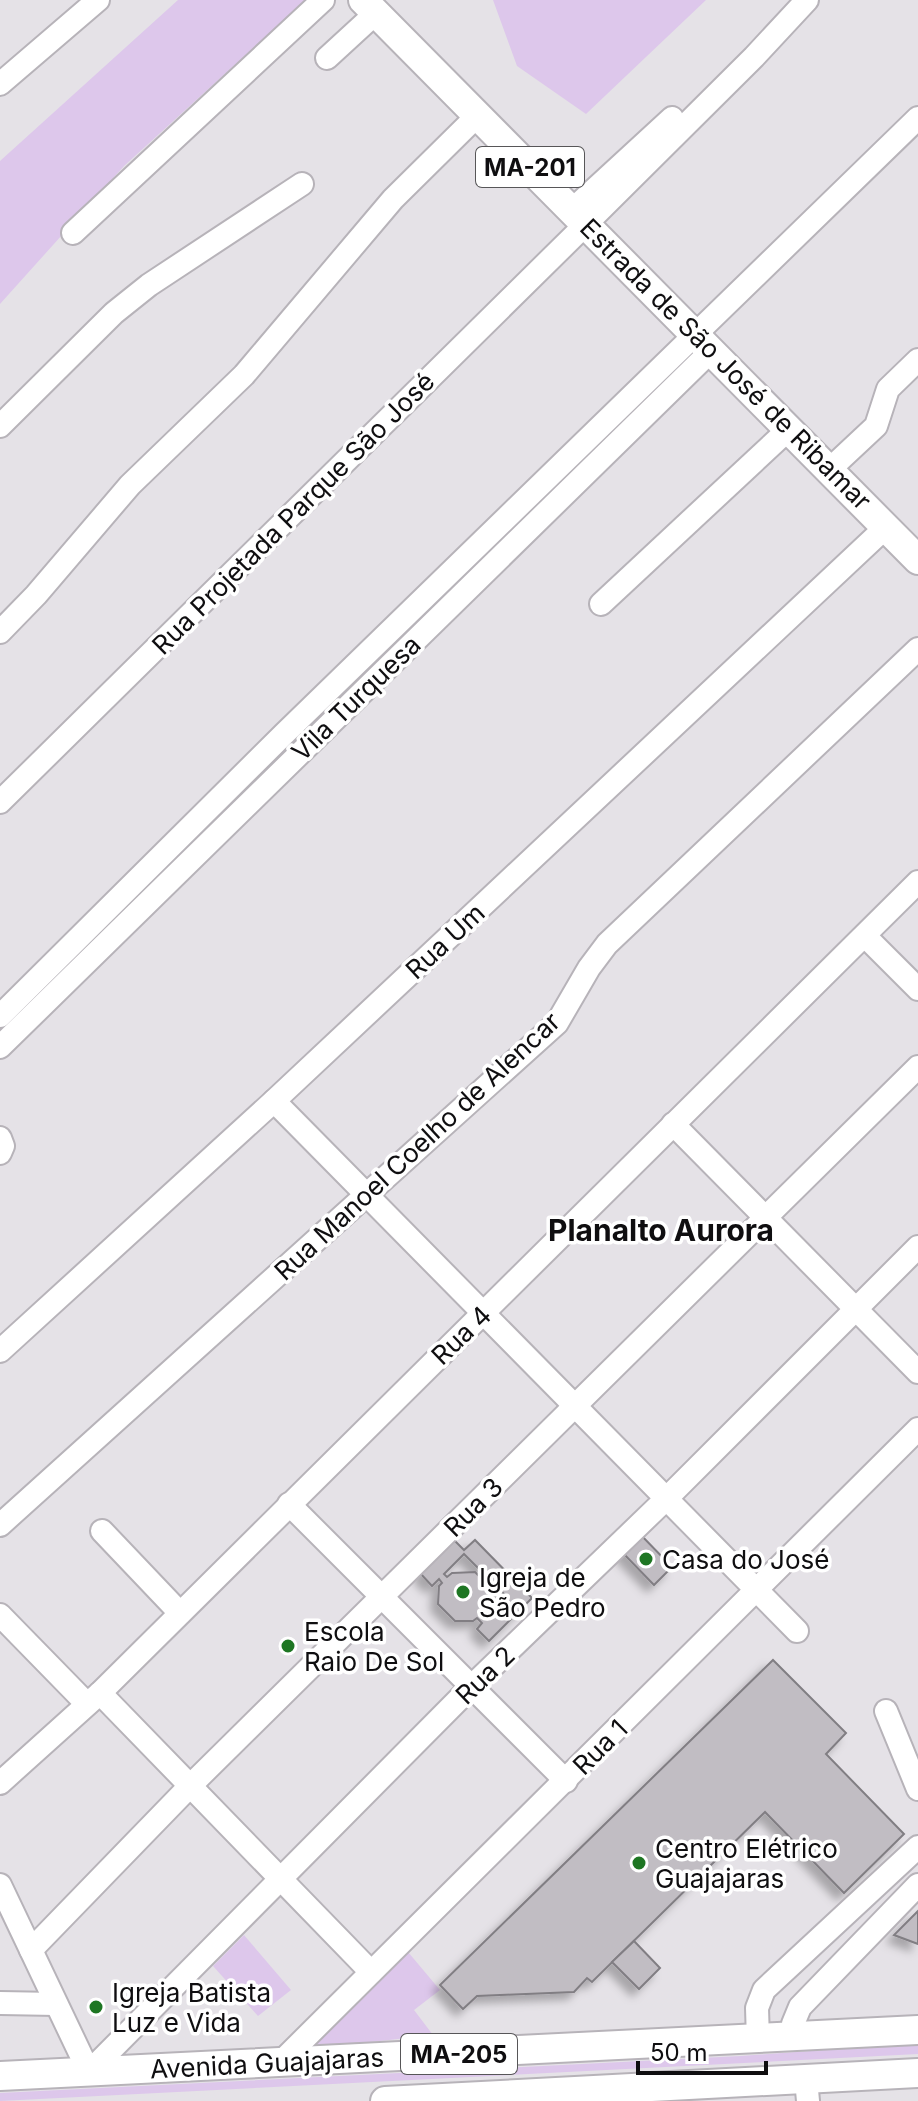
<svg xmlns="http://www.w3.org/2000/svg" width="918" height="2101" viewBox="0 0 918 2101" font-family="Inter,sans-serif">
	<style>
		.green { fill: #ddc7eb }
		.building { fill: #c1bdc3; stroke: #817e83; stroke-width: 2; fill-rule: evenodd; filter: url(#shadow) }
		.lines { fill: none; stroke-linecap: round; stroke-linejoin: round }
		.minor-casing { stroke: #b7b3b9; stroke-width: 26 }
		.major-casing { stroke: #b7b3b9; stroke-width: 32 }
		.minor { stroke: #fff; stroke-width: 22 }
		.major { stroke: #fff; stroke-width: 28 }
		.poi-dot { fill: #1e7623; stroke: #fff; stroke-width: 3 }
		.labels { text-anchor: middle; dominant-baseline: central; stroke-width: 7; stroke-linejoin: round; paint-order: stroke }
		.shield { fill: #fff; stroke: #575658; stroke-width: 2 }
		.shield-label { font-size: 24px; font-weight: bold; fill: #0f0e10 }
		.street-label { font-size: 26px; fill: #0f0e10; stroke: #fff }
		.poi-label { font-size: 26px; fill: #0f0e10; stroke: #fff; text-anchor: start }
		.quarter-label { font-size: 30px; font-weight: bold; fill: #0f0e10; stroke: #fff }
	</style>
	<defs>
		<filter id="shadow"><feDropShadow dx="-7" dy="7" stdDeviation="4" flood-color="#0004"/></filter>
	</defs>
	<rect width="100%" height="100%" fill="#e5e2e7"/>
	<g class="green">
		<path d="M178,0H306L124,166L0,304V161Z"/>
		<path d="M493,0H706L586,114L517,66Z"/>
		<path d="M244,1935L291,1990L258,2016L213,1966Z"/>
		<path d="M408,1952L440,1990L414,2010L433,2035L301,2050Z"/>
		<path d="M918,2043V2054L0,2101V2093L741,2056Z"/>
	</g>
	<g class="building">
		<path d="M638,1532L672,1567L654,1585L620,1550Z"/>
		<path d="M454,1540L464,1550L475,1540L532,1598L489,1641L477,1629L482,1623L477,1618L473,1621H455L438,1604L439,1586L442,1583L439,1579L432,1586L420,1573ZM464,1554L508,1598L488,1617L484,1612L488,1606V1585L475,1572L452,1573L447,1577L444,1574Z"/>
		<path d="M773,1660L846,1733L826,1754L904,1834L844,1893L765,1812L592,1982L587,1978L574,1992L477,1996L463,2009L440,1985Z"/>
		<path d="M918,1911V1944L894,1935Z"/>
		<path d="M634,1941L660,1968L639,1989L612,1962Z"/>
	</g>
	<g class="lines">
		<g class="minor-casing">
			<g id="minor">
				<path d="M327,58L376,13"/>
				<path d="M0,84L98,0"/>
				<path d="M573,209L672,118"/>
				<path d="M73,233L323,0"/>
				<path d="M0,426L114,313L149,285L302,184"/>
				<path d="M830,469L876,426L888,389L918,360"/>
				<path d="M601,604L790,428"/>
				<path d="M0,632L36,595L130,485L244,375L393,199L478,115"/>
				<path d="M0,802L587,223L754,57L807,0"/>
				<path d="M865,936L918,989"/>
				<path d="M0,1016L284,734L918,118"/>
				<path d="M0,1047L712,350"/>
				<path d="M274,1101L797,1631"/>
				<path d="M673,1124L918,1372"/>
				<path d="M0,1138L3,1146L0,1153"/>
				<path d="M0,1351L274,1101L886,527"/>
				<path d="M289,1504L566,1781"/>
				<path d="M0,1525L557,1023L589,968L607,944L918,649"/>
				<path d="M102,1531L180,1613"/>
				<path d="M0,1615L87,1704"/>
				<path d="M100,1693L371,1972"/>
				<path d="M886,1711L918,1789"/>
				<path d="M0,1783L100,1693L918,882"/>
				<path d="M0,1885L89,2072L471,1687L667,1498L918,1247"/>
				<path d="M31,1950L190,1786L918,1067"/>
				<path d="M0,2003L56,2004"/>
				<path d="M793,2038V2024L800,2007L918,1885"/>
				<path d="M758,2040L757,2008L764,1990L918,1847"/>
				<path d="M280,2063L918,1429"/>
				<path d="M806,2079L808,2101"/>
			</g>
		</g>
		<g class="major-casing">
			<g id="major">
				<path d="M363,0L918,560"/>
				<path d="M0,2076L918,2030"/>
				<path d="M385,2101L918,2073"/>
			</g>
		</g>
		<use href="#minor" class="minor"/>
		<use href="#major" class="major"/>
	</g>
	<g class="poi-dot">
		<circle cx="646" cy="1559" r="8"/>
		<circle cx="463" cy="1592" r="8"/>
		<circle cx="288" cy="1646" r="8"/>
		<circle cx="639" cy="1863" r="8"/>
		<circle cx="96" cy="2007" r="8"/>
	</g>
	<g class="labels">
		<g class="shield">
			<rect x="476" y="147" width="108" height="40" rx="6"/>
			<rect x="401" y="2034" width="116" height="40" rx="6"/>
		</g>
		<g class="shield-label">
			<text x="530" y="167">MA-201</text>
			<text x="459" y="2054">MA-205</text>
		</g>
		<g class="street-label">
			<text transform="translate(726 364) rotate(45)">Estrada de São José de Ribamar</text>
			<text transform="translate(293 513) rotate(-45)">Rua Projetada Parque São José</text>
			<text transform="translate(356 698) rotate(-44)">Vila Turquesa</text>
			<text transform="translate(445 941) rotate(-43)">Rua Um</text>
			<text transform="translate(417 1146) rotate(-43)">Rua Manoel Coelho de Alencar</text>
			<text transform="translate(461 1335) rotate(-44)">Rua 4</text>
			<text transform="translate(473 1507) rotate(-45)">Rua 3</text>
			<text transform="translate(485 1675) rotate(-44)">Rua 2</text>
			<text transform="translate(600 1747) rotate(-45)">Rua 1</text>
			<text transform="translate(267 2063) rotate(-3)">Avenida Guajajaras</text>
		</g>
		<g class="poi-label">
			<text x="662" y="1559">Casa do José</text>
			<text x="479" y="1577">Igreja de<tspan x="479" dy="30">São Pedro</tspan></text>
			<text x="304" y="1631">Escola<tspan x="304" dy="30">Raio De Sol</tspan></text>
			<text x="655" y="1848">Centro Elétrico<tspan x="655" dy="30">Guajajaras</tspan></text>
			<text x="112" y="1992">Igreja Batista<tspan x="112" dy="30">Luz e Vida</tspan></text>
		</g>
		<g class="quarter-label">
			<text x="661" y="1230">Planalto Aurora</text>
		</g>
	</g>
	<path d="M638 2061v12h128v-12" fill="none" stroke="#0f0e10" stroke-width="4"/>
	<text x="650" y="2061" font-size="24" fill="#0f0e10" stroke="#ffffff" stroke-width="6" paint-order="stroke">50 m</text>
</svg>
